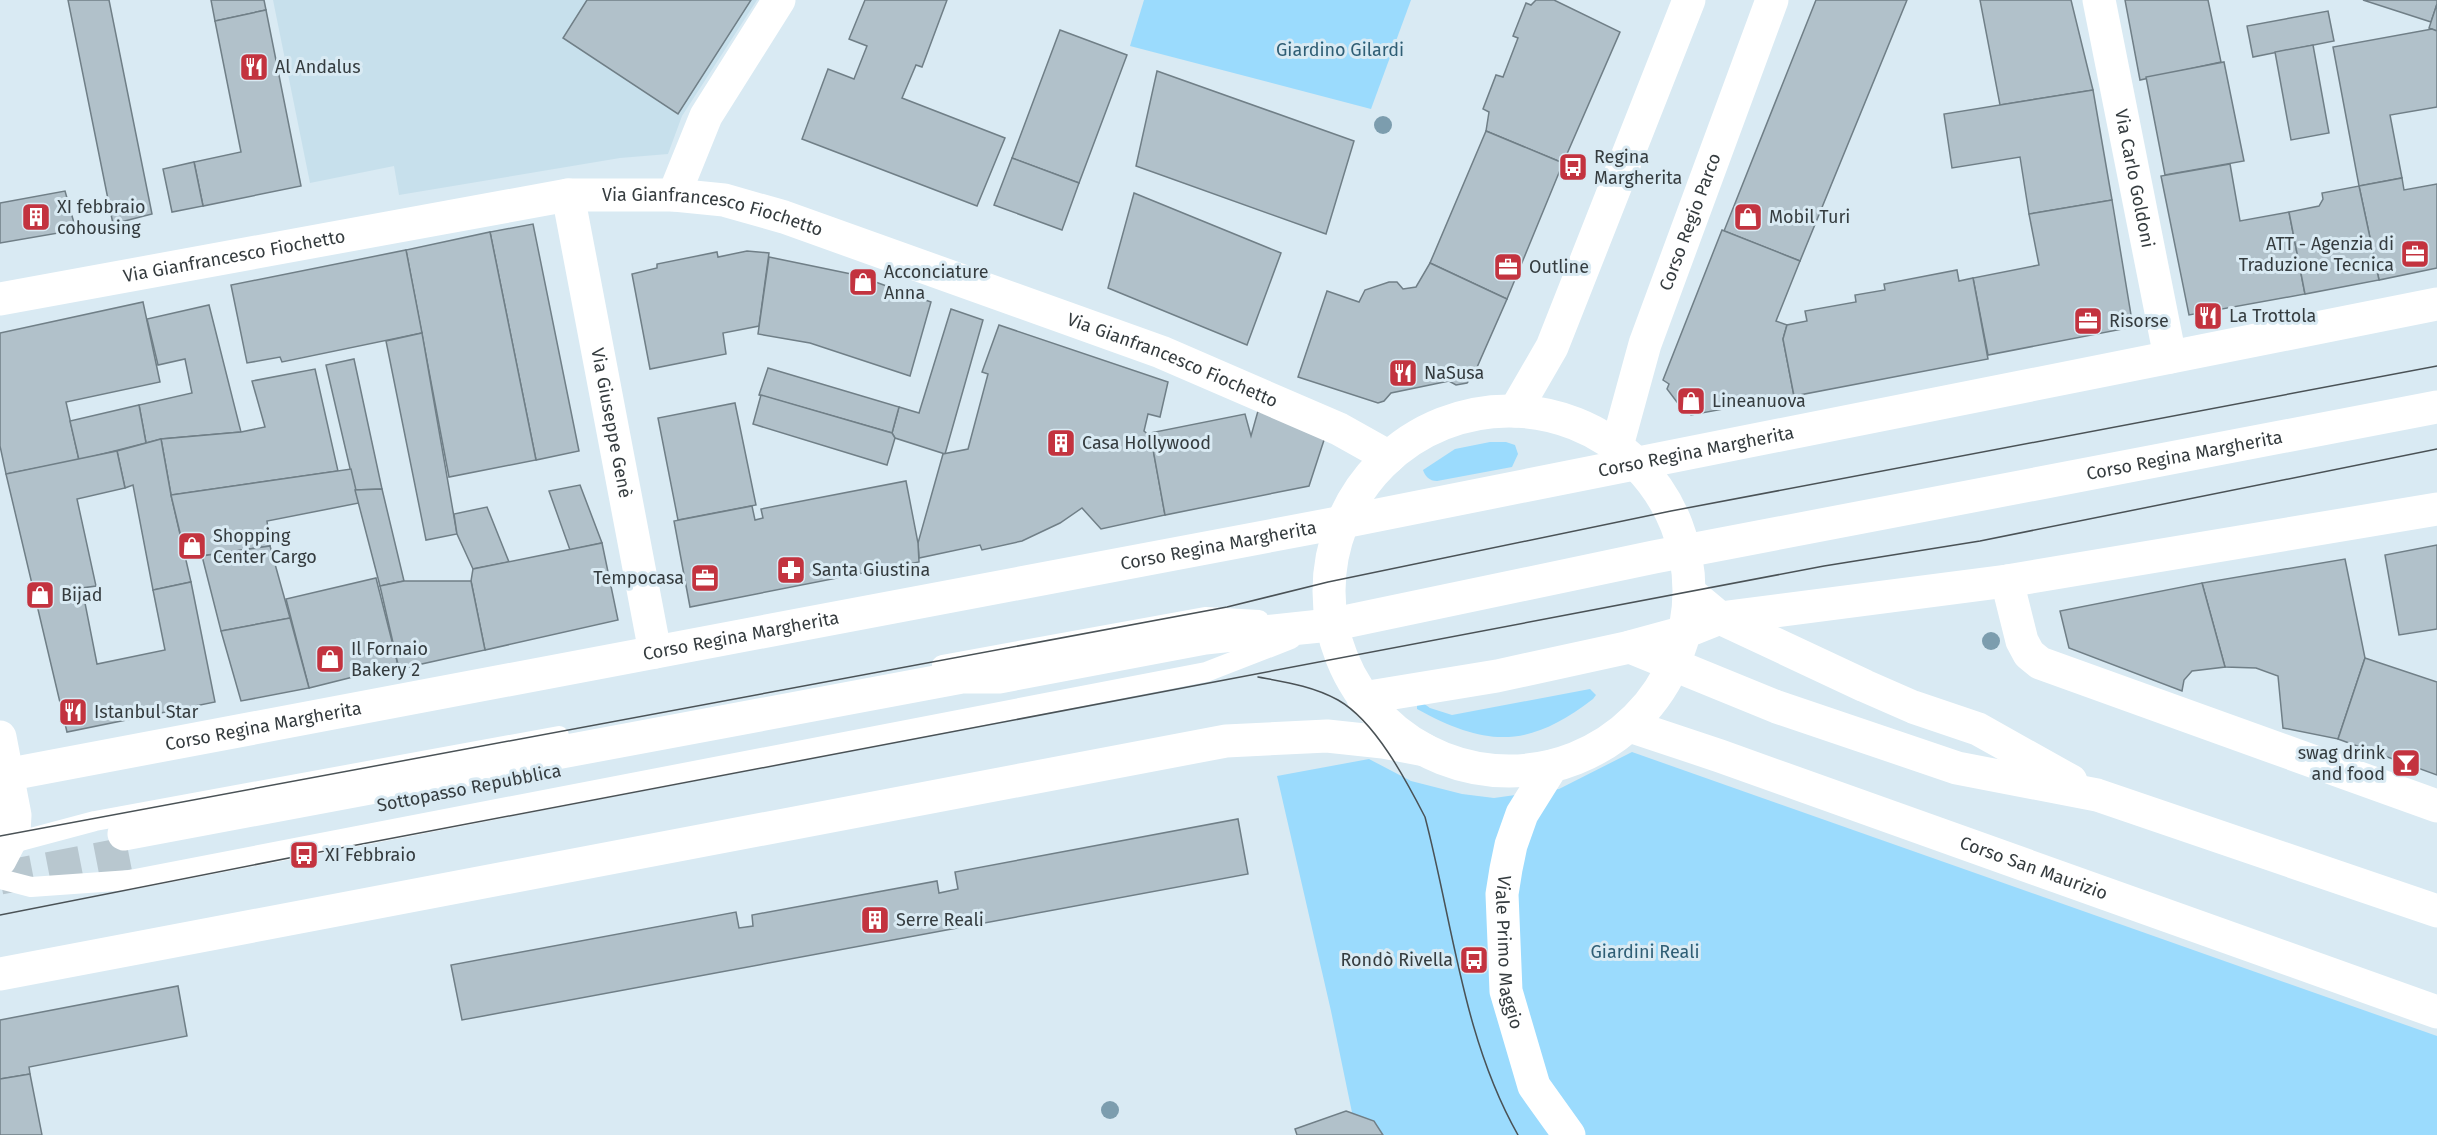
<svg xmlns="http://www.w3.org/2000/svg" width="2437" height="1135" viewBox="0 0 2437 1135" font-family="'Fira Sans',sans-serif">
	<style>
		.built { fill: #c7e0ec }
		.green { fill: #9bdbfd }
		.building { fill: #b1c1ca; stroke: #707f87; stroke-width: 1.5 }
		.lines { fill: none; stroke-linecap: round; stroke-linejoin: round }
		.primary-tunnel { stroke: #b8c7cf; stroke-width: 33; stroke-dasharray: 33 16; stroke-linecap: butt }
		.lane { stroke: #fff; stroke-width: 20 }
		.street { stroke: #fff; stroke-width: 33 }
		.secondary { stroke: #fff; stroke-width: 33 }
		.primary { stroke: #fff; stroke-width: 33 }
		.tram { stroke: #4a5256; stroke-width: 1.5 }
		.tree { fill: #7c9dae }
		.labels { text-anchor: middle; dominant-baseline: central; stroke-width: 6; stroke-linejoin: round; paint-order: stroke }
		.park-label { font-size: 18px; fill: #2f5e75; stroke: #d9eaf3 }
		.poi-label { font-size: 18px; fill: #353c3f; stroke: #d9eaf3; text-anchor: start }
		.street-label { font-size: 18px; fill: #353c3f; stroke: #d9eaf3 }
	</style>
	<rect width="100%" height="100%" fill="#d9eaf3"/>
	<path class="built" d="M273,0H757L682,116L668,154L620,158L399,195L394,166L310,183Z"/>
	<g class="green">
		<path d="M1144,0H1411L1371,109L1130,46Z"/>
		<path d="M1490,442H1506L1515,445L1518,454L1512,467L1437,481C1429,481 1425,476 1423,470L1455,449Z"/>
		<path d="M1590,689L1596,695L1593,699C1529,748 1488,748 1417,709V705L1423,703L1430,708L1452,715Z"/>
		<path d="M1632,752L2437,1036V1135H1331L1355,1127L1331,1011L1277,776L1369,759L1411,781L1462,794L1494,798L1559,789Z"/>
	</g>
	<g class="building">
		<path d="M68,0H109L152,214L113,224Z"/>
		<path d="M211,0H264L266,10L215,21Z"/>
		<path d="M587,0H751L678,114L563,38Z"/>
		<path d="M865,0H947L922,67L916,65L902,98L1005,138L977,206L802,139L828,69L854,79L867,46L849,39Z"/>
		<path d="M1536,0H1554L1620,32L1563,163L1486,131L1489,112L1483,109L1496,75L1503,77L1518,38L1513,36L1526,3L1531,5Z"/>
		<path d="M1816,0H1907L1800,261L1724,231Z"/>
		<path d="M1980,0H2071L2093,90L2000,105Z"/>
		<path d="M2125,0H2208L2221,62L2140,80Z"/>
		<path d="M2363,0H2437V4L2431,22Z"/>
		<path d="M2437,4V31L2429,28Z"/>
		<path d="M266,10L301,186L203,206L194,162L241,152L215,21Z"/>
		<path d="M2328,11L2334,41L2253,57L2247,26Z"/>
		<path d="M2432,29L2437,31V107L2390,115L2402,178L2359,186L2333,47Z"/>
		<path d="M1060,30L1127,55L1079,183L1012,158Z"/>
		<path d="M2313,45L2329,133L2291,140L2275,52Z"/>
		<path d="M2224,62L2244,161L2165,175L2146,77Z"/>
		<path d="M1157,71L1354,141L1326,234L1136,166Z"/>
		<path d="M2093,90L2112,200L2029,214L2020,157L1952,168L1944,114Z"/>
		<path d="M1486,131L1563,163L1507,299L1430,263Z"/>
		<path d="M1012,158L1079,183L1062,230L994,205Z"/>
		<path d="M194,162L203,206L172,212L163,169Z"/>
		<path d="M2230,164L2240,221L2289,212L2305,294L2189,315L2161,176Z"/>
		<path d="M2402,178L2404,190L2437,184V268L2379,280L2359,186Z"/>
		<path d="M2359,186L2379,280L2305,294L2289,212L2319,206L2323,199L2322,193Z"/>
		<path d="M65,191L76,230L0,243V203Z"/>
		<path d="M1134,193L1281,253L1247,345L1108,288Z"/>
		<path d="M2112,200L2133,327L1988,355L1973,278L2039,265L2029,214Z"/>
		<path d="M533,224L579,451L536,460L490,232Z"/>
		<path d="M1722,230L1800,261L1776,321L1787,325L1783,339L1794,396L1691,415L1689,410H1683L1667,389L1669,384L1663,380Z"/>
		<path d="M490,232L536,460L449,477L406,250Z"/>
		<path d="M406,250L422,333L282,362L280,357L247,363L231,285Z"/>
		<path d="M747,251L769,253L759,326L723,333L726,354L650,369L632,274L657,268V264L717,252L718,257Z"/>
		<path d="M769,257L856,275L931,302L910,376L810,343L758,334Z"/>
		<path d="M1430,263L1507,299L1474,374L1467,383L1456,385L1449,381L1391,393L1384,401L1378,403L1298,377L1327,291L1359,302L1365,290L1389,282H1397L1403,289L1416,287Z"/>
		<path d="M1957,270L1959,281L1973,278L1988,359L1794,396L1783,339L1787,325L1807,321L1805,311L1856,302L1855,295L1885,290L1884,284Z"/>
		<path d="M143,302L160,382L66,402L79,460L6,474L0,446V333Z"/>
		<path d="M209,305L241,432L161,439L146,443L139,405L192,393L185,359L158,365L147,319Z"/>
		<path d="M951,309L983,320L945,454L895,438L892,433L899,407L919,413Z"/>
		<path d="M999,325L1168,382L1160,417L1148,414L1144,431L1151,437L1165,515L1101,529L1082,508L1060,523L1022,541L982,550L980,545L919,558L918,543L943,454L968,449L988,374L982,372Z"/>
		<path d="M422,333L457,534L426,540L386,341Z"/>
		<path d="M354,359L382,489L355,490L326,365Z"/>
		<path d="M768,368L899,407L892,433L759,395Z"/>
		<path d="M315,369L338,471L171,495L161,439L241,432L265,427L252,381Z"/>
		<path d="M761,395L892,433L895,438L887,465L753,424Z"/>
		<path d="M735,403L756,505L678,520L658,418Z"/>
		<path d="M139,405L146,443L79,460L70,421Z"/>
		<path d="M1258,411L1326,434L1309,486L1165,515L1150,433L1245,414L1251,436Z"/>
		<path d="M161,439L171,495L191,582L153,590L133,485L125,488L117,451Z"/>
		<path d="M117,451L125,488L77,499L96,586L82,588L97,664L165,650L153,590L191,582L215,702L67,732L6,474Z"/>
		<path d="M351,469L359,503L267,521L270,546L186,558L171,495Z"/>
		<path d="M906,481L918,543L919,562L690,607L674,521L752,506L755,520L763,518L761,509Z"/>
		<path d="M580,485L602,543L570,550L549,491Z"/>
		<path d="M382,489L404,581L380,586L355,490Z"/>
		<path d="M487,507L509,562L473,569L457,534L454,514Z"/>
		<path d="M602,543L618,620L485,650L471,581L473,569Z"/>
		<path d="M2437,545V629L2399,635L2385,555Z"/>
		<path d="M270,546L290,618L221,631L202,556Z"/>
		<path d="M2345,559L2365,658L2338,739L2283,728L2278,676L2256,668L2225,667L2202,583Z"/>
		<path d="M376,578L399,669L361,675L309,688L286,599Z"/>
		<path d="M404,581H471L485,650L399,669L380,586Z"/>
		<path d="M2202,583L2225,667L2192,671L2184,680L2182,691L2069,648L2060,611Z"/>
		<path d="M290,618L309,688L241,701L221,631Z"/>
		<path d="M2365,658L2437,682V775L2338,739Z"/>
		<path d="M1238,819L1248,874L462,1020L451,965L736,912L739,928L753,926L752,915L937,881L939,893L958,889L955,872Z"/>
		<path d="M178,986L187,1036L29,1067L30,1074L0,1079V1020Z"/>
		<path d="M30,1074L42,1135H0V1079Z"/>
		<path d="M1346,1111L1374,1121L1383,1135H1297L1295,1129Z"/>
	</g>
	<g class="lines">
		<path class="primary-tunnel" d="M0,878L129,853"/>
		<g class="lane">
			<path d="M942,665L1205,617L1259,620"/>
			<path d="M5,845L95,821L559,736"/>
			<path d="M0,879L31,887L130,880L1206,672L1291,639"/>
		</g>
		<g class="street">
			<path id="s1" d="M2099,0L2170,357"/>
			<path id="s2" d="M568,195L655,652"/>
			<path d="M674,195L706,116L779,0"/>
			<path id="s3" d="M0,299L568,195H674L724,200L784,217L1161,352L1339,429L1389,457"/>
			<path id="s4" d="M1343,522L2437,304"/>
			<path d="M2007,581L2022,641L2029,654L2040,663L2437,806"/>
			<path d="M1630,647L1685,632L1720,618L2007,581L2437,509"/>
			<path id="s5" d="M1630,726L1720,756L2437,1012"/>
			<path id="s6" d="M1552,766L1522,814L1511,845L1506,869L1502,894L1506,991L1534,1086L1569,1135"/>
		</g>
		<g class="secondary">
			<path d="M1515,411L1552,347L1689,0"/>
			<path id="s7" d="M1617,446L1645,344L1772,0"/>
			<path d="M1690,593L1720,618L1865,686L1913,707L1978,729L2071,781"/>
			<path d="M1363,698L1497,676L1630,647L1777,707L1957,768L2097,795L2437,911"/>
			<path d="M0,737L15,815L14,833L0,860"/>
			<path id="s8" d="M0,776L1343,522"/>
			<path d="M0,974L1226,741L1327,736L1383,742L1425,750"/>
		</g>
		<g class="primary">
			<circle cx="1509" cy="591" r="180"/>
			<path id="s9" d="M124,834L962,677H999L1205,638L1330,625L1654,557L2437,407"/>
		</g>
		<g class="tram">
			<path d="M1258,677C1285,682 1313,686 1338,700C1375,721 1406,780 1425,817C1453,924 1463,1038 1518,1135"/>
			<path d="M0,836L1227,607L1328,582L1671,511L2437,366"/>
			<path d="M0,915L304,855L1824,566L1980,541L2437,449"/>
		</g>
	</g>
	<g class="tree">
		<circle cx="1383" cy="125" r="9"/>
		<circle cx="1991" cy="641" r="9"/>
		<circle cx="1110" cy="1110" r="9"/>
	</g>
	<defs>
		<g id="restaurant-square" transform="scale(1.5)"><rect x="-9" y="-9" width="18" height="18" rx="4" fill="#c3333f" stroke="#d9eaf3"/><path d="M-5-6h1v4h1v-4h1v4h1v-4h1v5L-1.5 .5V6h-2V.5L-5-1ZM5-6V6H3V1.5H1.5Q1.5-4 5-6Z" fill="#fff"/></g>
		<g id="bus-square" transform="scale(1.5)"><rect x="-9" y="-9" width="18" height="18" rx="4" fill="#c3333f" stroke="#d9eaf3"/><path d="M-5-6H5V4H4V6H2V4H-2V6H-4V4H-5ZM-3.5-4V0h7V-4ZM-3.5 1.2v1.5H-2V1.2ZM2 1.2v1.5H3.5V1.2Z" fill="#fff"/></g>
		<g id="building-square" transform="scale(1.5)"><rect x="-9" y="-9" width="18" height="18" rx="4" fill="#c3333f" stroke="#d9eaf3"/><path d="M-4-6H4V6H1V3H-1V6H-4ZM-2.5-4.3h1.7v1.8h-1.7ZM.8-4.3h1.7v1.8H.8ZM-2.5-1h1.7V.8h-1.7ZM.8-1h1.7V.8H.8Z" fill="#fff"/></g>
		<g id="shop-square" transform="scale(1.5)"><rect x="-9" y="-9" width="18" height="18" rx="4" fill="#c3333f" stroke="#d9eaf3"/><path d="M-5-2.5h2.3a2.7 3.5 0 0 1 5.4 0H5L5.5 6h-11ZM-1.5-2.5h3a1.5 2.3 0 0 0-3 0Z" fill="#fff"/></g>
		<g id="office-square" transform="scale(1.5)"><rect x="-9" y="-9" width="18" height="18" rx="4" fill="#c3333f" stroke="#d9eaf3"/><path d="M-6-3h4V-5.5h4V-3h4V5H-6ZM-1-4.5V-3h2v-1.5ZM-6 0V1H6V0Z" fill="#fff"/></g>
		<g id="pharmacy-square" transform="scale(1.5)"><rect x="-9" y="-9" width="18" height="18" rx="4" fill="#c3333f" stroke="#d9eaf3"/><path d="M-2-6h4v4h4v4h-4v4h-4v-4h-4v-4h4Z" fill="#fff"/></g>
		<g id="bar-square" transform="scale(1.5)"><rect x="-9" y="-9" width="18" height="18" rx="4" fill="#c3333f" stroke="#d9eaf3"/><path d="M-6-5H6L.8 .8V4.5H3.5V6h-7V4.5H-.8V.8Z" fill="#fff"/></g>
	</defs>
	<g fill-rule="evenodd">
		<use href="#restaurant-square" x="254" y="67"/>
		<use href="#bus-square" x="1573" y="167"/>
		<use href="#building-square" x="36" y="217"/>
		<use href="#shop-square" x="1748" y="217"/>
		<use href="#office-square" x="2415" y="254"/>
		<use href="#office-square" x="1508" y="267"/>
		<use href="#shop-square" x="863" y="282"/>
		<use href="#restaurant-square" x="2208" y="316"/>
		<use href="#office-square" x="2088" y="321"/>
		<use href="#restaurant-square" x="1403" y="373"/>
		<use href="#shop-square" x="1691" y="401"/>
		<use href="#building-square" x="1061" y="443"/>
		<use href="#shop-square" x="192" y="546"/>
		<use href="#pharmacy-square" x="791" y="570"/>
		<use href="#office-square" x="705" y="578"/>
		<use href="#shop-square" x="40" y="595"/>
		<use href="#shop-square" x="330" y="659"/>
		<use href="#restaurant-square" x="73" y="712"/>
		<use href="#bar-square" x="2406" y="763"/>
		<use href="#bus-square" x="304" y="855"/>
		<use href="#building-square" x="875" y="920"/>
		<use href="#bus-square" x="1474" y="960"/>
	</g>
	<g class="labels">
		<g class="park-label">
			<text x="1340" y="50">Giardino Gilardi</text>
			<text x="1645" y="952">Giardini Reali</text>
		</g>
		<g class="poi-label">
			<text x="275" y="67">Al Andalus</text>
			<text x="1594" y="157">Regina<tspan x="1594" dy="21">Margherita</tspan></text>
			<text x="57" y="207">XI febbraio<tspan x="57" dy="21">cohousing</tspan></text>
			<text x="1769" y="217">Mobil Turi</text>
			<text x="2394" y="244" text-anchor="end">ATT - Agenzia di<tspan x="2394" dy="21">Traduzione Tecnica</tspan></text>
			<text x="1529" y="267">Outline</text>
			<text x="884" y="272">Acconciature<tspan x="884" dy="21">Anna</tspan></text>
			<text x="2229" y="316">La Trottola</text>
			<text x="2109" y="321">Risorse</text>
			<text x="1424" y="373">NaSusa</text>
			<text x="1712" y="401">Lineanuova</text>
			<text x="1082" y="443">Casa Hollywood</text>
			<text x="213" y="536">Shopping<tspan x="213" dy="21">Center Cargo</tspan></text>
			<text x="812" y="570">Santa Giustina</text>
			<text x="684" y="578" text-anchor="end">Tempocasa</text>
			<text x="61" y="595">Bijad</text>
			<text x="351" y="649">Il Fornaio<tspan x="351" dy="21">Bakery 2</tspan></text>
			<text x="94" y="712">Istanbul Star</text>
			<text x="2385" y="753" text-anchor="end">swag drink<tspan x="2385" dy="21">and food</tspan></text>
			<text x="325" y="855">XI Febbraio</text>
			<text x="896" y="920">Serre Reali</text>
			<text x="1453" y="960" text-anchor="end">Rondò Rivella</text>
		</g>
		<g class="street-label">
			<text stroke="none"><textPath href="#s1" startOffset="182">Via Carlo Goldoni</textPath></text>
			<text stroke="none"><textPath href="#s3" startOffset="724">Via Gianfrancesco Fiochetto</textPath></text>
			<text stroke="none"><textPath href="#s7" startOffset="236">Corso Regio Parco</textPath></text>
			<text stroke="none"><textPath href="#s3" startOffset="238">Via Gianfrancesco Fiochetto</textPath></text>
			<text stroke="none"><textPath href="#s3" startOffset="1210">Via Gianfrancesco Fiochetto</textPath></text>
			<text stroke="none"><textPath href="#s2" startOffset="232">Via Giuseppe Genè</textPath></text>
			<text stroke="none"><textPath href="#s4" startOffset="360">Corso Regina Margherita</textPath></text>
			<text stroke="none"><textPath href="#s9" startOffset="2096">Corso Regina Margherita</textPath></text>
			<text stroke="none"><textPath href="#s8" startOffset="1240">Corso Regina Margherita</textPath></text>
			<text stroke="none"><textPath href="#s8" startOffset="754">Corso Regina Margherita</textPath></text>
			<text stroke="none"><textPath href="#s8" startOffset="268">Corso Regina Margherita</textPath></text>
			<text transform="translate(469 788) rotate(-11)">Sottopasso Repubblica</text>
			<text stroke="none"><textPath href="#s5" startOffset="428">Corso San Maurizio</textPath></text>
			<text stroke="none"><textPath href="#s6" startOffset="198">Viale Primo Maggio</textPath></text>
		</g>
	</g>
</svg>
